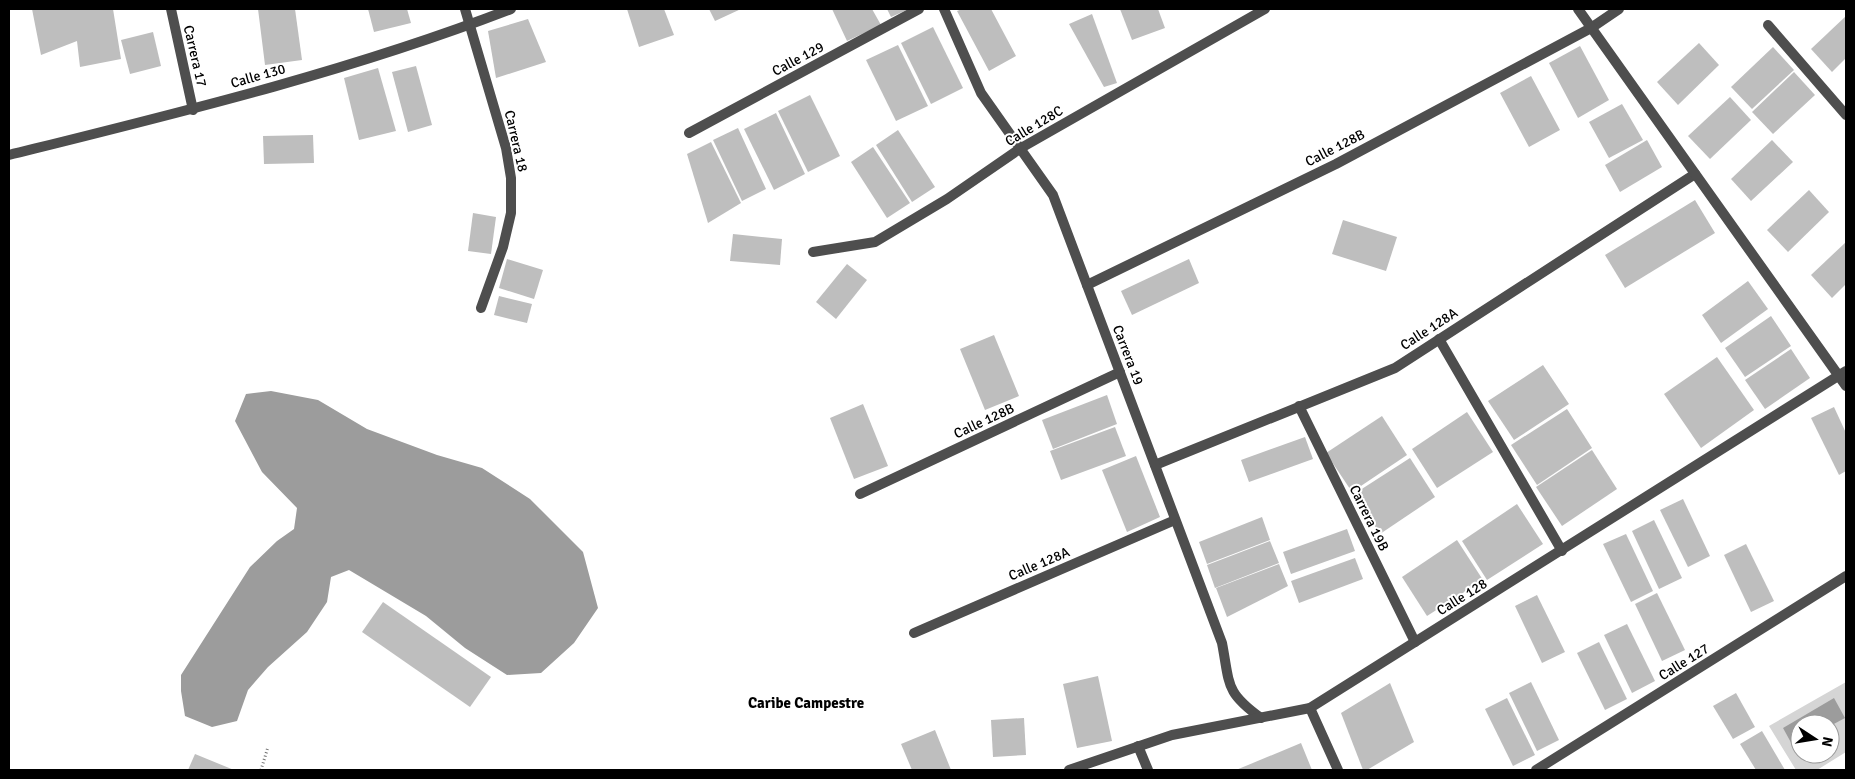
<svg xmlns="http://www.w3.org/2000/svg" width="1855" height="779" viewBox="0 0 1855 779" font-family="Signika,sans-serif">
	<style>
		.green { fill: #d5d5d5; fill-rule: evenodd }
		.water { fill: #9c9c9c }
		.building { fill: #bebebe }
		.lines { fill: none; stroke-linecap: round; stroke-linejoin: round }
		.path { stroke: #707070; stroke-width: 3; stroke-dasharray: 1 2.5; stroke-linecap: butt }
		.service { stroke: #4e4e4e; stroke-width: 10 }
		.minor { stroke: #4e4e4e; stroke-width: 10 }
		.labels { text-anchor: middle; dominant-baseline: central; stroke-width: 4; stroke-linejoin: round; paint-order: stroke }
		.street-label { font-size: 14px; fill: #000; stroke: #fff }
		.neighbourhood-label { font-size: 15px; font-weight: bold; fill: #000; stroke: #fff }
	</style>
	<rect width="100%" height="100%" fill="#fff"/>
	<path class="green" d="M1846,682V752L1817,770H1796L1769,726ZM1800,724H1830V754H1800Z"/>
	<g class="water">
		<path d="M271,391L318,400L367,429L437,455L482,468L530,499L583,552L598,608L574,643L541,673L507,675L465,648L426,616L349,570L331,577L327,602L307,632L268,667L248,690L237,721L212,727L185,716L181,691V675L250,567L277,541L294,529L297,508L262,472L235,421L246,394Z"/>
		<path d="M1834,698L1845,718L1830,726V724H1800V744L1794,748L1783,728Z"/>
	</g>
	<g class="building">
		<path d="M32,9H113L121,59L80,67L77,41L41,55Z"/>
		<path d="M258,9H295L302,60L265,65Z"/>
		<path d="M368,9H407L411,23L374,32Z"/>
		<path d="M627,9H664L674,35L639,47Z"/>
		<path d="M709,9H741L715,21Z"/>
		<path d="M832,9H872L881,25L847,41Z"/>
		<path d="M887,9H909L891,17Z"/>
		<path d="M962,9H991L1016,56L989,71L957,11Z"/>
		<path d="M1120,9H1158L1165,28L1132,40Z"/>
		<path d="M1092,14L1117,83L1104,87L1069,24Z"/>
		<path d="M1846,16V58L1832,72L1811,49Z"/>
		<path d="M528,19L546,62L496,78L488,31Z"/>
		<path d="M933,27L963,88L931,104L901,43Z"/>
		<path d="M153,32L161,66L130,74L121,40Z"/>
		<path d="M1699,43L1719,65L1678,105L1657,82Z"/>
		<path d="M898,45L928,106L896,121L866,60Z"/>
		<path d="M1580,46L1609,100L1578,118L1549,63Z"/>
		<path d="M1773,47L1794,70L1752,109L1731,87Z"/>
		<path d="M416,66L432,125L408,132L392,72Z"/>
		<path d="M378,68L396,131L359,140L344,78Z"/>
		<path d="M1794,72L1815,95L1773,134L1752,112Z"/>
		<path d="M1531,76L1560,130L1529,147L1500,93Z"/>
		<path d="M810,95L840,156L808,172L778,111Z"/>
		<path d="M1730,97L1751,120L1710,159L1688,136Z"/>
		<path d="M1622,104L1643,140L1609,158L1589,122Z"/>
		<path d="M776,113L805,174L774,190L744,129Z"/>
		<path d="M738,128L766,189L742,201L713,140Z"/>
		<path d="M898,130L935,187L912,202L876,145Z"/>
		<path d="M313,135L314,163L264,164L263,136Z"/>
		<path d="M1647,140L1662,167L1620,192L1605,165Z"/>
		<path d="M1772,140L1793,162L1751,201L1731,179Z"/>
		<path d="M711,142L741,203L708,223L687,154Z"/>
		<path d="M873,147L910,203L887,218L851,162Z"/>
		<path d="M1809,190L1829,212L1788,252L1767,230Z"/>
		<path d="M1695,200L1715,233L1625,288L1605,255Z"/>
		<path d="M473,213L496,217L491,254L468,251Z"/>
		<path d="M1343,220L1397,237L1386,271L1332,254Z"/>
		<path d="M733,234L782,239L780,265L730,261Z"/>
		<path d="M1846,242V284L1832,298L1811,275Z"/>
		<path d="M507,259L543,270L534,299L499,288Z"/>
		<path d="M1189,259L1199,283L1132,315L1121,291Z"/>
		<path d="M847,264L867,280L836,319L816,302Z"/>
		<path d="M1748,281L1768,309L1721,343L1702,315Z"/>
		<path d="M499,296L532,304L527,323L494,315Z"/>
		<path d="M1771,316L1791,346L1745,377L1725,348Z"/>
		<path d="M994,335L1019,396L985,410L960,349Z"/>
		<path d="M1791,349L1810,378L1765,409L1745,380Z"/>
		<path d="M1717,357L1754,410L1701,448L1664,394Z"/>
		<path d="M1543,365L1569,404L1514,440L1488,401Z"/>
		<path d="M1107,395L1117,424L1053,449L1042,420Z"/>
		<path d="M863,404L888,466L854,479L830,418Z"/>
		<path d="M1834,407L1846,433V471L1839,475L1811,418Z"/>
		<path d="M1567,409L1592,448L1537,485L1511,445Z"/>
		<path d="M1467,412L1493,452L1437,488L1412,449Z"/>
		<path d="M1382,416L1407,455L1352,492L1326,453Z"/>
		<path d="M1115,427L1126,456L1061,480L1050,451Z"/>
		<path d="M1305,437L1313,459L1249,482L1241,460Z"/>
		<path d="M1592,450L1617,489L1562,526L1536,487Z"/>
		<path d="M1136,456L1160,517L1127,532L1102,470Z"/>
		<path d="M1410,458L1435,497L1380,534L1354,494Z"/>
		<path d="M1683,499L1710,556L1688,567L1660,510Z"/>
		<path d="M1517,504L1543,544L1487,580L1462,541Z"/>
		<path d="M1262,517L1270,540L1207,564L1199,542Z"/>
		<path d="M1654,520L1682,578L1659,589L1632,531Z"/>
		<path d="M1347,529L1355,551L1291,574L1283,552Z"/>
		<path d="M1626,534L1653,591L1631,602L1603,544Z"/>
		<path d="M1457,540L1483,580L1427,616L1402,577Z"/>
		<path d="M1270,541L1279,563L1215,588L1207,565Z"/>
		<path d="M1746,544L1774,601L1751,612L1724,555Z"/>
		<path d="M1355,558L1363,579L1299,603L1291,581Z"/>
		<path d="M1279,564L1288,586L1227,617L1216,588Z"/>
		<path d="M1657,593L1685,650L1662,661L1635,604Z"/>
		<path d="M1537,595L1565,652L1542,663L1515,606Z"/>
		<path d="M383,602L491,677L470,707L362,632Z"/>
		<path d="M1627,624L1655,681L1632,693L1604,635Z"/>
		<path d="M1599,642L1627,699L1605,710L1577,653Z"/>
		<path d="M1098,676L1112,741L1077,748L1063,684Z"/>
		<path d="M1531,682L1559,740L1537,751L1509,693Z"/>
		<path d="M1390,683L1414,742L1367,770H1363L1341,713Z"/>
		<path d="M1736,693L1755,727L1733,739L1713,706Z"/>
		<path d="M1507,698L1535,755L1513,766L1485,709Z"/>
		<path d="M1024,718L1026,755L993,757L991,720Z"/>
		<path d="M935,730L951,770H912L901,744Z"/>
		<path d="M1762,731L1785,770H1756L1740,744Z"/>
		<path d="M1301,743L1312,770H1236Z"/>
		<path d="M195,754L234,770H188Z"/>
	</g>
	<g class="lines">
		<path class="path" d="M261,770L268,747"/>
		<g class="service">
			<path d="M171,9L193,110"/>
			<path d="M465,9L506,148L511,178V213L503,247L481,308"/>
			<path d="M1768,25L1846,115"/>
			<path d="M689,133L919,9"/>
			<path d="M9,155C178,113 348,72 511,9"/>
			<path d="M813,252L875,242L947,199L1021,148L1265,9"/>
			<path d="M1087,285L1336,164L1591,28L1619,9"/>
			<path d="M1439,339L1562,551"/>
			<path d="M1299,406L1415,642"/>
			<path d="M1155,465L1395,368L1695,174"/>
			<path d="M860,494L1120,372"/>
			<path d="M914,633L1175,520"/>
			<path d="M1138,746L1148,770"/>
			<path d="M1536,770L1846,576"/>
		</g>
		<g class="minor">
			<path d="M944,9L981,93L1053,195L1222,643C1230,685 1225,692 1261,718"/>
			<path d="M1578,9L1846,386"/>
			<path d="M1310,708L1338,770"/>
			<path d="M1069,770L1172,735L1310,708L1846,371"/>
		</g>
	</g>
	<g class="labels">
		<g class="street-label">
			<text transform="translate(195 56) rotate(77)">Carrera 17</text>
			<text transform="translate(798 59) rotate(-28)">Calle 129</text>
			<text transform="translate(258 76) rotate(-16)">Calle 130</text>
			<text transform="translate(1034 126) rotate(-31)">Calle 128C</text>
			<text transform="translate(516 141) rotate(77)">Carrera 18</text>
			<text transform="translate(1335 148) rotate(-27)">Calle 128B</text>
			<text transform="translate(1429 329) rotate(-33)">Calle 128A</text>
			<text transform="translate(1128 355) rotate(69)">Carrera 19</text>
			<text transform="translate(984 421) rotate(-25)">Calle 128B</text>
			<text transform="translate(1369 518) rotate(64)">Carrera 19B</text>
			<text transform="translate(1039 564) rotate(-23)">Calle 128A</text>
			<text transform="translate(1462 597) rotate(-32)">Calle 128</text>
			<text transform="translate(1684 662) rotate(-32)">Calle 127</text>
		</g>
		<g class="neighbourhood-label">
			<text x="806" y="703">Caribe Campestre</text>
		</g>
	</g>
	<rect width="1855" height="779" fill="none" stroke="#000000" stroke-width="20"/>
	<g transform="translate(1815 739) rotate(102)"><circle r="24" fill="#ffffff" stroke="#999999"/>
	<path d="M0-4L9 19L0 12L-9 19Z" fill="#000000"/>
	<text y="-8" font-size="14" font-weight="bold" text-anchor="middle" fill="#000000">N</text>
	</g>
</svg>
